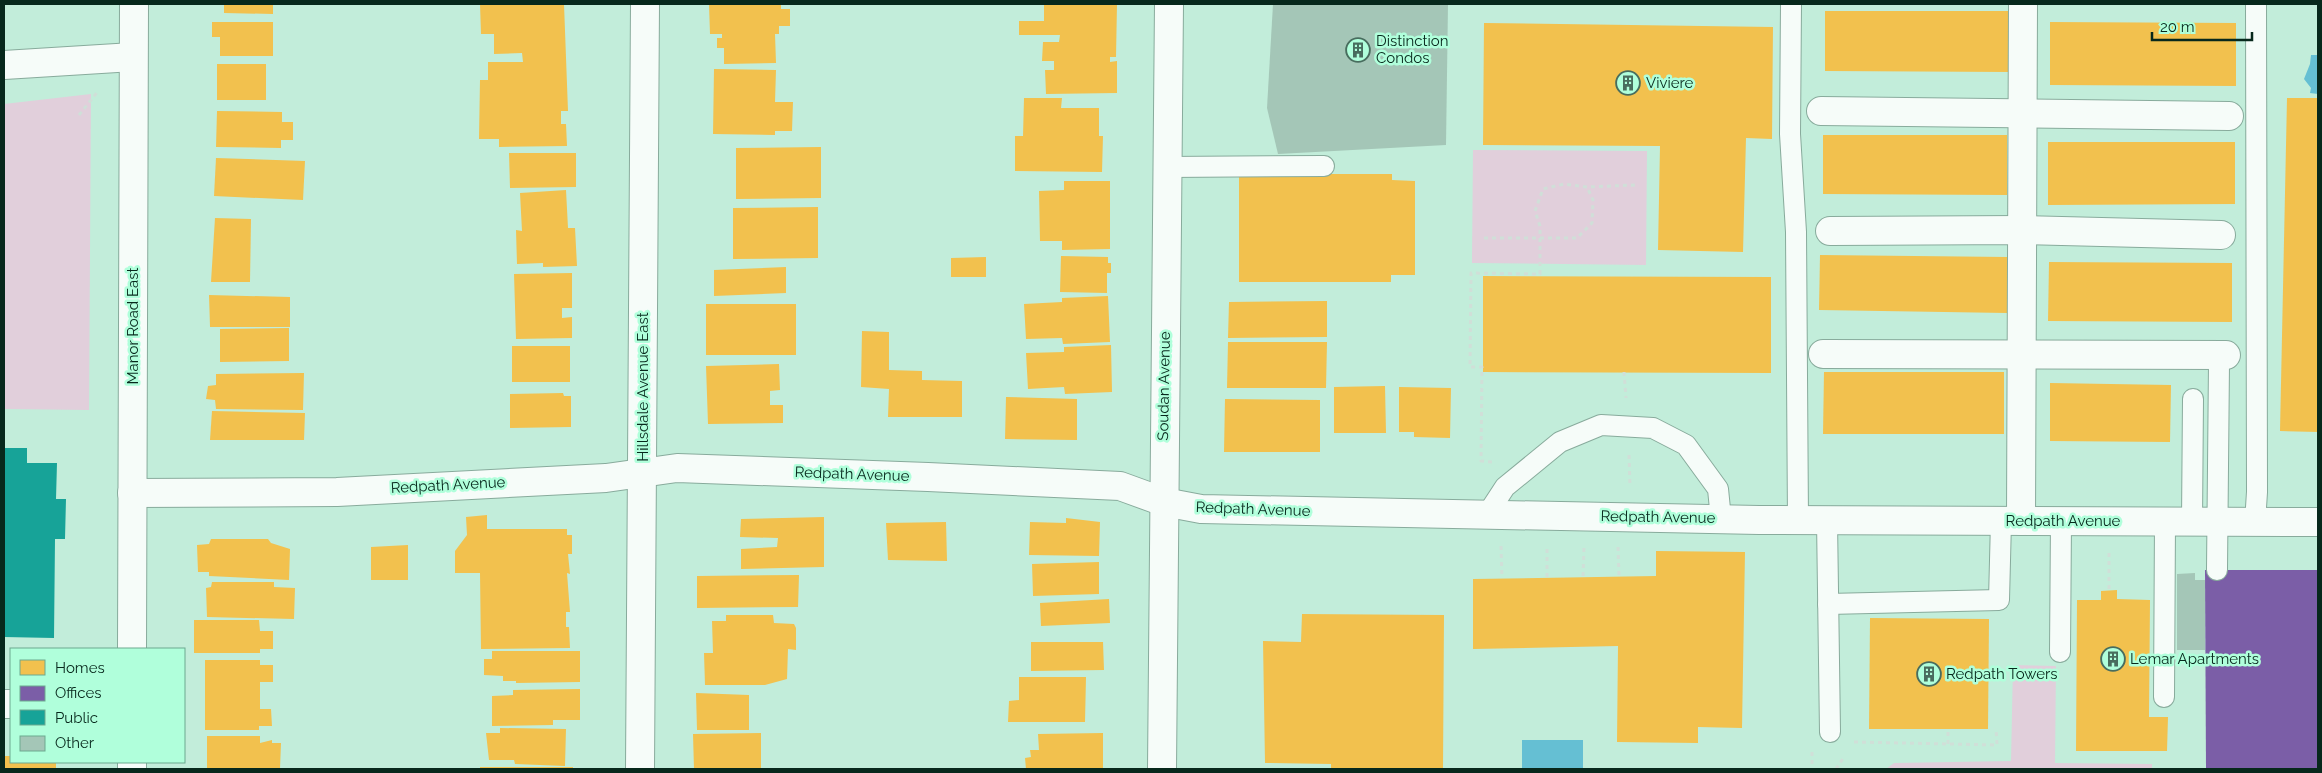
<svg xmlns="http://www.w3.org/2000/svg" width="2322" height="773" viewBox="0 0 2322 773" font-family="Raleway,sans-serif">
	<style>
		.green { fill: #e1cfdb }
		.water { fill: #65bfd3 }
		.homes { fill: #f2c14e }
		.offices { fill: #7b5ea7 }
		.public { fill: #17a398 }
		.building { fill: #a4c6b7 }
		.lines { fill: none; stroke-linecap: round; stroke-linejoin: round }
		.lane-casing { stroke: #88ab9c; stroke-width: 22 }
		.street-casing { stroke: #88ab9c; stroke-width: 30 }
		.path { stroke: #d0dfd8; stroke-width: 3; stroke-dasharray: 4 4; stroke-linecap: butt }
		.lane { stroke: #f6fcf9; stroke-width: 20 }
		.street { stroke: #f6fcf9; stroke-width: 28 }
		.labels { text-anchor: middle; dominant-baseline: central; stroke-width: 5; stroke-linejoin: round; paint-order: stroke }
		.poi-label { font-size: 15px; fill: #07281c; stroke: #b0ffdb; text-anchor: start }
		.street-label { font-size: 15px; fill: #07281c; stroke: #b0ffdb }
	</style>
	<rect width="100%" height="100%" fill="#c2edda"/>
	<g class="green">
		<path d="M91,94L89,410L4,409V104Z"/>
		<path d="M1473,150L1647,151L1646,265L1472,263Z"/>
		<path d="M2013,665L2056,666L2055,763L2152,764V769H1886L1894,763L2011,761Z"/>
	</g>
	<g class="water">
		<path d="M2311,55H2318V94L2310,93L2311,88L2304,79L2310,64Z"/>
		<rect x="1522" y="740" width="61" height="29"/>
	</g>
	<g class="homes">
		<path d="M224,4H273V14L224,13Z"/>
		<path d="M480,4H564L568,111H561V124H566L567,146L499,147V139H479L480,80H488V62H523L522,53L494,54V34H481Z"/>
		<path d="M709,4H781V9H790V26H779V34H775L776,63L724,64V48H717V38H722V34H710Z"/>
		<path d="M1044,4H1117L1116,57H1110V62L1117,61V93L1046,94L1045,70H1054V61H1042L1043,42H1059L1060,35H1019V21H1044Z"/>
		<path d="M1825,11H2011L2010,72L1825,71Z"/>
		<path d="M212,22H273V56H220V37H212Z"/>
		<path d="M2050,22L2236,23V86L2050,85Z"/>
		<path d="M1484,23L1773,27L1772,139L1746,138L1743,252L1658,250L1660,146L1483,145Z"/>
		<rect x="217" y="64" width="49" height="36"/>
		<path d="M714,69L776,70L775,102H793L792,131H775V135L713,134Z"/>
		<path d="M1024,98H1062L1061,108H1099V136H1103L1102,172L1015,171V136H1023Z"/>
		<path d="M2287,98H2318V432L2280,431Z"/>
		<path d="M217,111L282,112V122H293V140H281V148L216,147Z"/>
		<path d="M1823,135H2007V195L1823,194Z"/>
		<path d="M2048,142H2235V204L2048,205Z"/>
		<path d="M821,147V198L736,199V148Z"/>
		<path d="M509,153H576V187L510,188Z"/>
		<path d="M216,158L305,161L303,200L214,196Z"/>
		<path d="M1239,174H1392V180L1415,181V275H1391V282H1239Z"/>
		<path d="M1064,181H1110V249L1062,250V241H1040L1039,191L1064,190Z"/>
		<path d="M566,190L568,228H575L577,266L543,267V263L517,264L516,230L522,231L520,193Z"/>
		<path d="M818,207V258L733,259V208Z"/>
		<path d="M215,218L251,219L250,282H211Z"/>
		<path d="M1820,255L2008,257L2007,313L1819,310Z"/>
		<path d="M1061,256L1108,257V263H1111V273H1107V293L1060,292Z"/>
		<path d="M986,257V277H951V258Z"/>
		<path d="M2049,262L2232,263V322L2048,321Z"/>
		<path d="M786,267V293L714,296V270Z"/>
		<path d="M572,273V308H562V318L572,317V338L516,339L514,274Z"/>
		<path d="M1483,276L1771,277V373L1483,372Z"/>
		<path d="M209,295L290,297V327H210Z"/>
		<path d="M1108,296L1110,342L1063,344L1062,338L1026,339L1024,304L1062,302V298Z"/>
		<path d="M1327,301V337L1228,338L1229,302Z"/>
		<rect x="706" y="304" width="90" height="51"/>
		<path d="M289,328V361L220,362V329Z"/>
		<path d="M862,331L889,332V370L922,371V380L962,381V417H888L889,389L861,387Z"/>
		<path d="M1228,342H1327L1326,388H1227Z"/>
		<path d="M1111,345L1112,392L1065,394L1064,387L1028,389L1026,353L1064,352V347Z"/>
		<rect x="512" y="346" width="58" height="36"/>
		<path d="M779,364L780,390L770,391V405H783V423L708,424L706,366Z"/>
		<path d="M1824,372H2004V434H1823Z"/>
		<path d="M304,373L303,410L216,409L215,400L206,399L208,386L216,385V374Z"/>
		<path d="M2050,383L2171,385L2170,442L2050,441Z"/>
		<path d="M1385,386L1386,433H1334V387Z"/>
		<path d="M1399,387L1451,388L1450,438L1414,437V432H1399Z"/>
		<path d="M563,393L564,396H571V427L510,428V394Z"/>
		<path d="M1006,397L1077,399V440L1005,439Z"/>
		<path d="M1225,399L1320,400V452H1224Z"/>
		<path d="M212,411L305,413L304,440H210Z"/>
		<path d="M487,515V529H567V535H572V554H568L570,574L567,573L570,612H566V627H569L570,648L481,649L480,573H455V551L467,535L466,517Z"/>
		<path d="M824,517V567L741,569V549L777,547L778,538L740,537L741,519Z"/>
		<path d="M1066,518L1100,522L1099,556L1029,555L1030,522L1066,523Z"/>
		<path d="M946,522L947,561L888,560L886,523Z"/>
		<path d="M211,539H268L271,543L290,549L289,580L209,576V572H198L197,545L209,544Z"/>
		<path d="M408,545V580H371V547Z"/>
		<path d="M1656,551L1745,552L1742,728L1698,727V743L1617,742L1618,646L1473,649V579L1656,576Z"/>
		<path d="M1099,562V594L1033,596L1032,564Z"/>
		<path d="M799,575L798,607L697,608V576Z"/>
		<path d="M212,582H274V587L295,588L294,619L207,617L206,588L211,587Z"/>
		<path d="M2117,590V599L2150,600L2149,717H2168L2167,751H2076L2077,600H2101V591Z"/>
		<path d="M1109,599L1110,623L1041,626L1040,603Z"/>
		<path d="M1302,614L1444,615L1443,769H1331V764L1265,763L1263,641L1301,642Z"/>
		<path d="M726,615H773L774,623L794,624L796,628V650L788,649L787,679L765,685H705L704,653H713L712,621H726Z"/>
		<path d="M1870,618L1989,619L1988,729H1869Z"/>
		<path d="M194,620H259L260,631H273V649H260V653H194Z"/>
		<path d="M1031,642H1103L1104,670L1031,671Z"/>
		<path d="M492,651H580V682L516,683V681H503V676L484,675V659H492Z"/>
		<path d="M205,660H260V665H273V682H260V709H271L272,726H259V730H205Z"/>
		<path d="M1019,677H1086L1085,722H1008L1009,701L1019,700Z"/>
		<path d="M580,689V720H553V725L492,726V696L513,695V690Z"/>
		<path d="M696,693L749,695V730H697Z"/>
		<path d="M500,728L566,729L565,766L515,764L514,760H489L486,733H500Z"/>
		<path d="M761,733V769H694L693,734Z"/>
		<path d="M1103,733V769H1026L1025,758L1031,757L1030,750H1039L1038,734Z"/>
		<path d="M207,736H260V743L272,740V743H281L280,769H207Z"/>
		<path d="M4,756H11V762H56V769H4Z"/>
		<rect x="480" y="767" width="93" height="2"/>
	</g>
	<path class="offices" d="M2205,570H2318V769H2206Z"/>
	<path class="public" d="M5,448H27V463H57L56,499H66L65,539H55L54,638L4,637Z"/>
	<g class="building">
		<path d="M1273,4H1448L1446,145L1278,154L1267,108Z"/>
		<path d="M2195,573V580H2205V650H2177V574Z"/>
	</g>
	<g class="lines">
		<g class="lane-casing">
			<g id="lane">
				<path d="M1791,4L1790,134L1796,232L1798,520"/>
				<path d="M1166,167L1324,166"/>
				<path d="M1488,513L1505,487L1560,442L1601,425L1653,428L1686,445L1718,489L1721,519"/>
				<path d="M1827,520L1830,732"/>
				<path d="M2192,522L2193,399"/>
				<path d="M2255,523L2257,492L2256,4"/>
				<path d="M2217,570L2219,363"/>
				<path d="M1828,604L1999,600L2001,521"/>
				<path d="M2060,652L2061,521"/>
				<path d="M2164,697L2165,522"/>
			</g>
		</g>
		<g class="street-casing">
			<g id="street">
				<path d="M4,65L133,57"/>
				<path d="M1821,111L2229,116"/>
				<path d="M1830,231L2023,230L2221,235"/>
				<path d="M1823,354L2226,355"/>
				<path d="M132,493L337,492L606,478L677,468L928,477L1120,486L1164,502L1201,509L1759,520L2318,522"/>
				<path d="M2021,521L2023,4"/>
				<path d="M132,649L134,4"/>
				<path d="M4,704H11"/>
				<path d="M132,769V762"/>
				<path d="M640,769L645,4"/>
				<path d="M1162,769L1169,4"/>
			</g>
		</g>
		<g class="path">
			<path d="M79,115L99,90"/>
			<path d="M1484,238H1577L1592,223L1593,200L1587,187"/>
			<path d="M1624,372L1626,398"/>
			<path d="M1629,455L1630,486"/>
			<path d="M1492,462L1481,461L1482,367H1470L1471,273L1540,274V226L1535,211L1543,189L1564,184L1587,187L1635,185"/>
			<path d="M1501,546L1502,578"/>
			<path d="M1618,547L1619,575"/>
			<path d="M2109,553V590"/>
			<path d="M1583,576L1584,547"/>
			<path d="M1547,577V547"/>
			<path d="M1854,742L1997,745L1996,728"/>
			<path d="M1948,744V729"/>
			<path d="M1812,752V769"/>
			<path d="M1836,769L1844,757"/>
		</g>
		<use href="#lane" class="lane"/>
		<use href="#street" class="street"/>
	</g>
	<defs>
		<g id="building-ring" transform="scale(1.25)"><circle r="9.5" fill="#b0ffdb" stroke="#486d5e" stroke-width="1.5"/><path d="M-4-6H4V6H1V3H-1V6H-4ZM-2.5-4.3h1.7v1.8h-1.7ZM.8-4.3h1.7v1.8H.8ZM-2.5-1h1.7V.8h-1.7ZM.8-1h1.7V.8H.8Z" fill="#486d5e"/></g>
	</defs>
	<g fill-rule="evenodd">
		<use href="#building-ring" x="1358" y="50"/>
		<use href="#building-ring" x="1628" y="83"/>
		<use href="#building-ring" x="2113" y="659"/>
		<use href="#building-ring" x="1929" y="674"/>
	</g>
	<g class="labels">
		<g class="poi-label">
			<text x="1376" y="41">Distinction<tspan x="1376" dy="17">Condos</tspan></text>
			<text x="1646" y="83">Viviere</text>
			<text x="2130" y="659">Lemar Apartments</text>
			<text x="1946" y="674">Redpath Towers</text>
		</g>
		<g class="street-label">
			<text transform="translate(133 326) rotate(-90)">Manor Road East</text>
			<text transform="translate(1164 386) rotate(-89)">Soudan Avenue</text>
			<text transform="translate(643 387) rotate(-90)">Hillsdale Avenue East</text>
			<text transform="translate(852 474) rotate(2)">Redpath Avenue</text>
			<text transform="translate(448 485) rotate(-3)">Redpath Avenue</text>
			<text transform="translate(1253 509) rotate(2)">Redpath Avenue</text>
			<text transform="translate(1658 517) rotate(1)">Redpath Avenue</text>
			<text x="2063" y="521">Redpath Avenue</text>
		</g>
	</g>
	<rect width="2322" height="773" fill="none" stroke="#07281c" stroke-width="10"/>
	<rect x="10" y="648" width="175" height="115" fill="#b0ffdb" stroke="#6ca98f"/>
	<rect x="20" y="660" width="25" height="15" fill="#f2c14e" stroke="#6ca98f"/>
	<text x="55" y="673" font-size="15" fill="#07281c">Homes</text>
	<rect x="20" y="686" width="25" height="15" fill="#7b5ea7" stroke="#6ca98f"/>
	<text x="55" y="698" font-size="15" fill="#07281c">Offices</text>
	<rect x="20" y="710" width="25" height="15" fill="#17a398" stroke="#6ca98f"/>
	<text x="55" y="723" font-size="15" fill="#07281c">Public</text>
	<rect x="20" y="736" width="25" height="15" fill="#a4c6b7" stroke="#6ca98f"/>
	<text x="55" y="748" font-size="15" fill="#07281c">Other</text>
	<path d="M2152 32v8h100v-8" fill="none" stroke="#07281c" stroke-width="2.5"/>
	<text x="2160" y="32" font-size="15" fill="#07281c" stroke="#b0ffdb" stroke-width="4" paint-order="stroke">20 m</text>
</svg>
